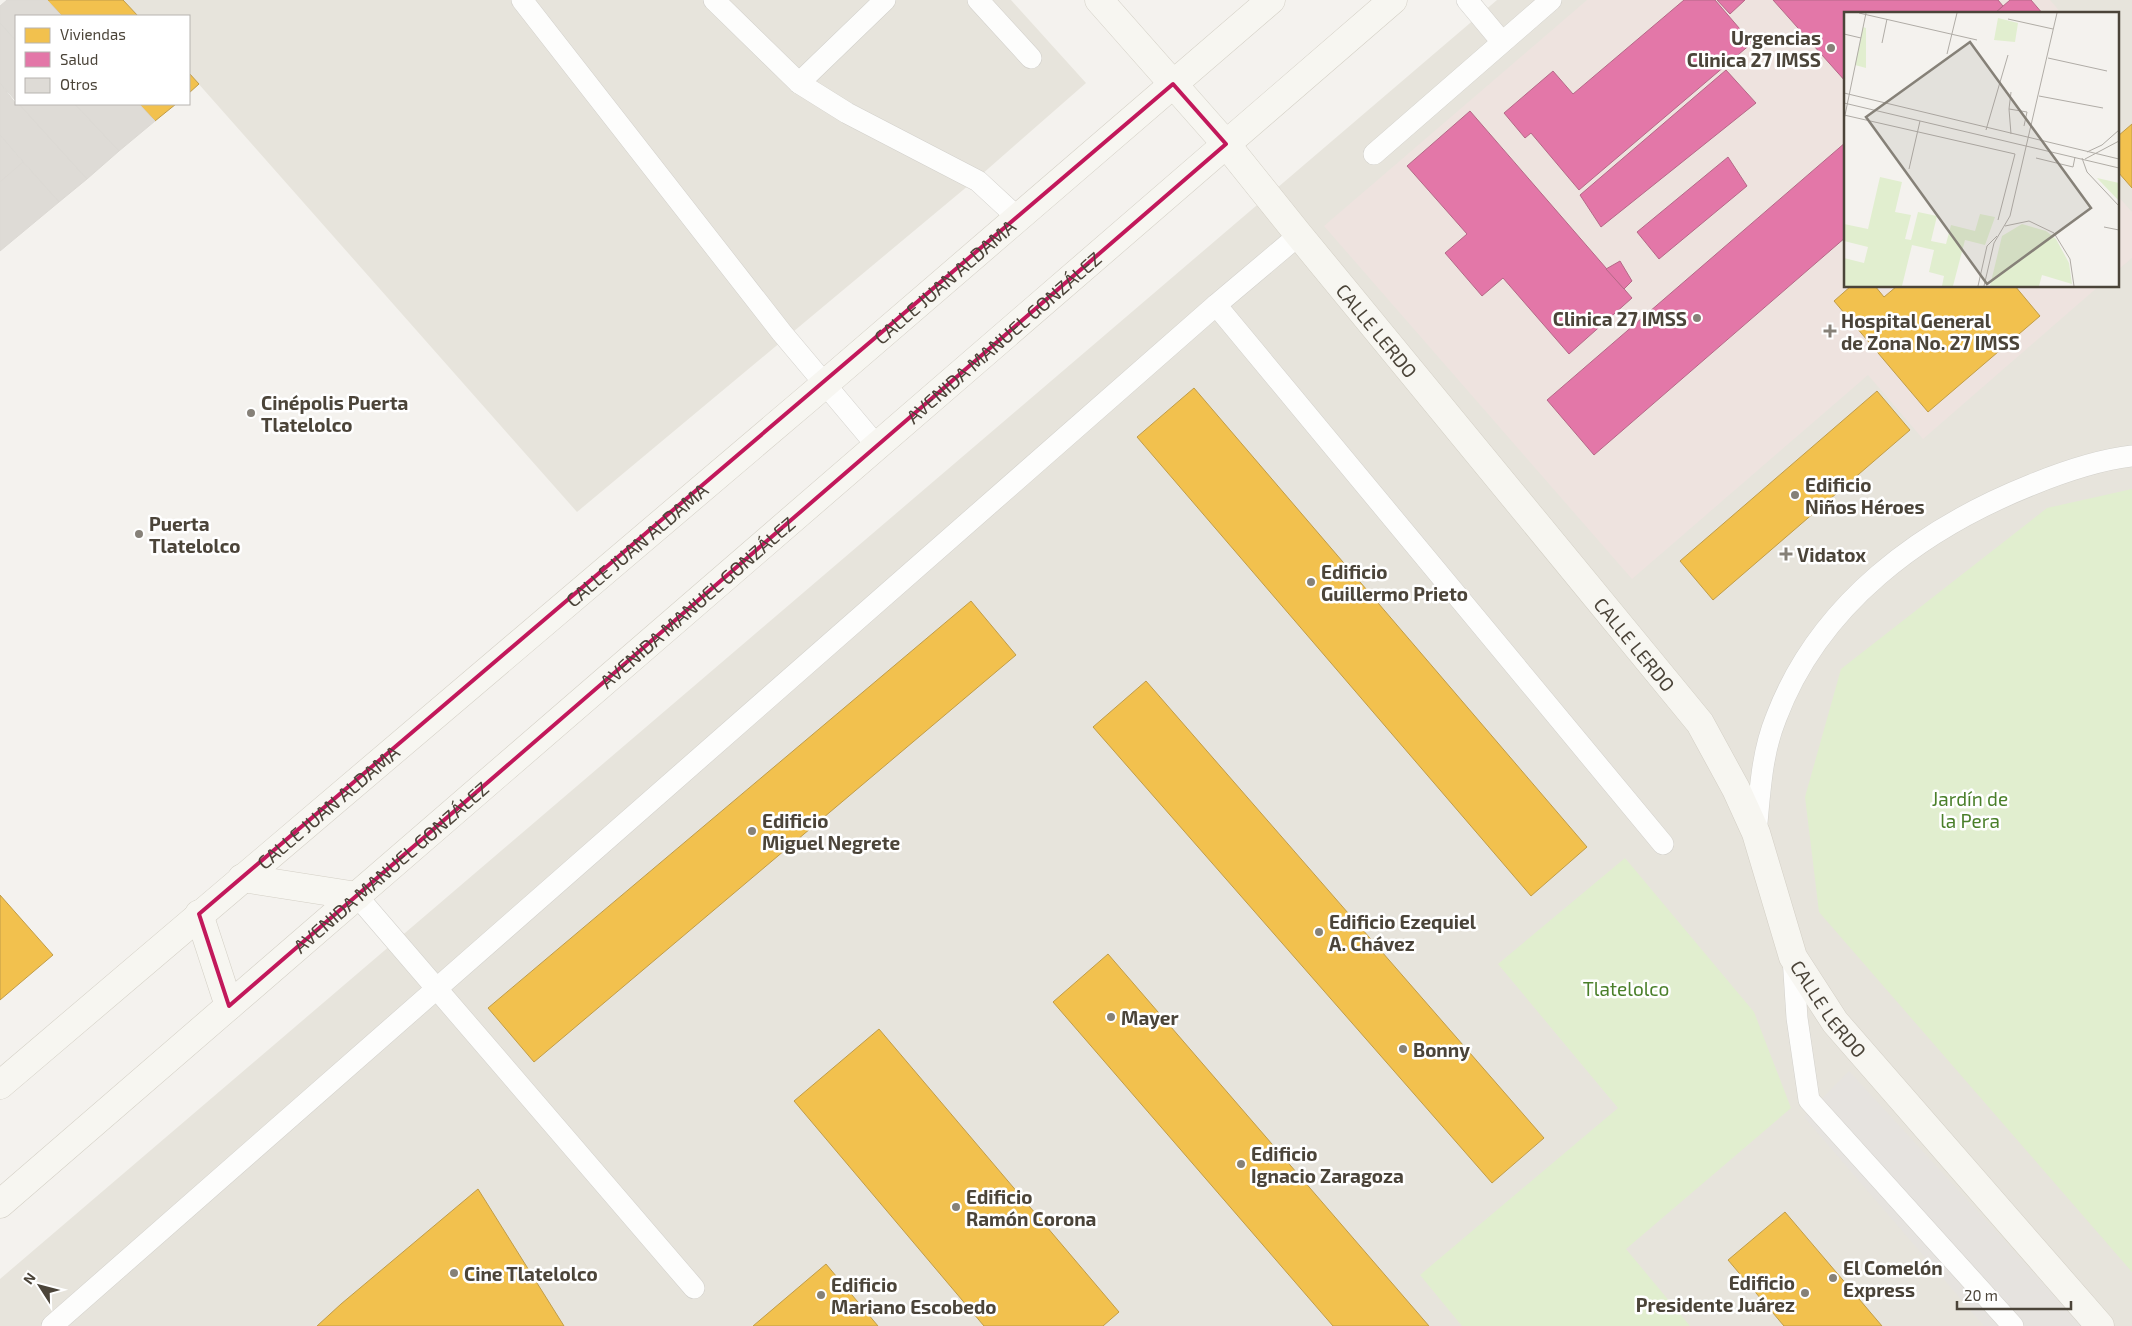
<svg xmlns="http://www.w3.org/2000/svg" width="2132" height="1326" viewBox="0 0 2132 1326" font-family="'Exo 2',sans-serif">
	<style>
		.residential { fill: #e7e4dc; fill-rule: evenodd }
		.medical { fill: #eee3df }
		.green { fill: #e1eecf }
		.parking { fill: #e6e3df }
		.homes { fill: #f2c14e; stroke: #c09c48 }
		.health { fill: #e377a8; stroke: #b56887 }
		.building { fill: #dedbd6; stroke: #dcd9d4 }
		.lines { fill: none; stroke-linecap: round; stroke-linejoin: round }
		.lane-casing { stroke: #d2d0cb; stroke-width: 22 }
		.secondary-casing { stroke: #d3cfc5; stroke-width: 29 }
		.lane { stroke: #fdfdfc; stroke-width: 21 }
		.secondary { stroke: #f7f6f1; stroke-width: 28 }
		.marked { fill: none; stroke: #c2185b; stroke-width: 4; stroke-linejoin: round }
		.poi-dot { fill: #868178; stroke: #fff; stroke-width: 2 }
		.labels { text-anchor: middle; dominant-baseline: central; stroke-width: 5; stroke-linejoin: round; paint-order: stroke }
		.poi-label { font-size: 19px; font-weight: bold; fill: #4b4439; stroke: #fff; text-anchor: start }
		.street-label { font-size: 19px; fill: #4b4439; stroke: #fff }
		.park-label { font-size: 19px; fill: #4a7f2a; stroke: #fff }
		.inset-road { fill: none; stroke: #b0aca6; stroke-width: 1 }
		.view { fill: #868178; fill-opacity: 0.15; stroke: #868178; stroke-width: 2.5 }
		.inset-edge { fill: none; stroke: #4b4439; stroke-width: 2.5 }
	</style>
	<rect width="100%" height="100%" fill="#f4f2ee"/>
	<g class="residential">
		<path d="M123,0H1011L1086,83L981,175L577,512L189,73V16H138Z"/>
		<path d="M1497,0H2132V1326H0V1279ZM1846,14H2118V286H1846Z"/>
	</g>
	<g class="medical">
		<path d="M1587,0H2050L2062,14H1846V286H2099L1923,439L1868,375L1632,579L1324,226Z"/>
		<path d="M2118,196L2132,212V258L2118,270Z"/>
	</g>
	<g class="green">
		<path d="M2132,489V1272L1819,912L1805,797L1841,669L2047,508Z"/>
		<path d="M1625,858L1754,1012L1791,1108L1626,1249L1690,1326H1462L1420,1275L1618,1108L1498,964Z"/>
	</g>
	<path class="parking" d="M1849,1071L2083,1326H1984L1804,1117Z"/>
	<g class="homes">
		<path d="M47,0H123L138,16H62Z"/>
		<path d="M189,73L199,84L189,93Z"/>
		<path d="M139,104H176L155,121Z"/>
		<path d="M2132,124V188L2118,172V136Z"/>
		<path d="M1851,286H1875L1884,297L1897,286H2015L2040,316L1928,412L1834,301Z"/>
		<path d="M1194,388L1587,847L1531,896L1137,437Z"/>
		<path d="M1877,391L1910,430L1713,600L1680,561Z"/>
		<path d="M971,601L1016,655L534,1062L488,1008Z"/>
		<path d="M1146,681L1544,1138L1492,1183L1093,727Z"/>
		<path d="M0,895L53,955L0,1000Z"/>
		<path d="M1108,954L1429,1326H1333L1053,1002Z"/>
		<path d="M879,1029L1119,1312L1103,1326H984L794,1101Z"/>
		<path d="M478,1189L564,1326H317L341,1304Z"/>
		<path d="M1785,1212L1882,1326H1784L1728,1260Z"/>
		<path d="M826,1264L878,1326H753Z"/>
	</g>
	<g class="health">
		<path d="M1684,0H1715L1752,43L1579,190L1531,133L1525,138L1504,113L1553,71L1573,94Z"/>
		<path d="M1717,0H1745L1730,14Z"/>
		<path d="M1773,0H1998L2003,6L1994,14H1846V82Z"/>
		<path d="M2010,0H2031L2043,14H1994Z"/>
		<path d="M1726,70L1756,103L1601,227L1580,195Z"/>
		<path d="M1470,111L1632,298L1569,354L1503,278L1482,296L1445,253L1467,234L1407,166Z"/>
		<path d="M1846,142V237L1594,455L1547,400Z"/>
		<path d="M1728,157L1747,186L1659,259L1637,232Z"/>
		<path d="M1620,261L1632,281L1624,289L1606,269Z"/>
	</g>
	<g class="building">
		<path d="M7,0H47L62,16H16V41L0,23V6Z"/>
		<path d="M0,23L16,41V101L0,83Z"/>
		<path d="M0,83L16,104H19L87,179L59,202L0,135Z"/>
		<path d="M19,104H75L119,151L87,179Z"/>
		<path d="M75,104H139L155,121L119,151Z"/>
		<path d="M0,135L23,162L0,182Z"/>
		<path d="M23,162L59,202L0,251V182Z"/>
	</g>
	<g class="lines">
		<g class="lane-casing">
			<g id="lane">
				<path d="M522,0L782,333L877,446"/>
				<path d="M714,0L799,83"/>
				<path d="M885,0L799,83L847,113L978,181L1018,218"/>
				<path d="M978,0L1031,58"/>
				<path d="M1467,0L1502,42"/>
				<path d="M1374,154L1551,0"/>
				<path d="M1216,305L1299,235"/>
				<path d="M1756,833C1760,794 1761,755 1776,718C1819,604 1921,529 2031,485C2063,472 2097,460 2132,456"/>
				<path d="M357,896L694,1288"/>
				<path d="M1793,957L1797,1018L1809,1100L2013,1326"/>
				<path d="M52,1326L1216,305L1663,844"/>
			</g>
		</g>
		<g class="secondary-casing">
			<g id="secondary">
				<path id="s1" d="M1099,0L1226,144L1299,235L1700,723L1736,789L1756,833L1793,957L1835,1022L2100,1326"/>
				<path d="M242,878L357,896"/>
				<path d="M199,914L229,1006"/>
				<path id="s2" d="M0,1085L812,395L1271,0"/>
				<path id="s3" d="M0,1204L1393,0"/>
			</g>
		</g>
		<use href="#lane" class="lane"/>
		<use href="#secondary" class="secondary"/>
	</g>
	<path class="marked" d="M1173,84L1226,144L229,1006L199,914Z"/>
	<g class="poi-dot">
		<circle cx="1831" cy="48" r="5"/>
		<circle cx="1697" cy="318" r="5"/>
		<path d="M1827.5 323.5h5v5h5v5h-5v5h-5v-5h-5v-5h5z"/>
		<circle cx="251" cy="413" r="5"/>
		<circle cx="1795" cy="495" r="5"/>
		<circle cx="139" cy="534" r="5"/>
		<path d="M1783.5 546.5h5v5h5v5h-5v5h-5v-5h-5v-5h5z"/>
		<circle cx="1311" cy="582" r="5"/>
		<circle cx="752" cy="831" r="5"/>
		<circle cx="1319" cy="932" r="5"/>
		<circle cx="1111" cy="1017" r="5"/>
		<circle cx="1403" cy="1049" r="5"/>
		<circle cx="1241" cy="1164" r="5"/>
		<circle cx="956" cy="1207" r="5"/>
		<circle cx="454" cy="1273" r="5"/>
		<circle cx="1833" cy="1278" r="5"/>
		<circle cx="1805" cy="1293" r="5"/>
		<circle cx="821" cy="1295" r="5"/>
	</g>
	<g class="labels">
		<g class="poi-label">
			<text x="1821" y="37" text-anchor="end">Urgencias<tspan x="1821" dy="22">Clinica 27 IMSS</tspan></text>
			<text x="1687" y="318" text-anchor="end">Clinica 27 IMSS</text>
			<text x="1841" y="320">Hospital General<tspan x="1841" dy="22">de Zona No. 27 IMSS</tspan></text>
			<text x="261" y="402">Cinépolis Puerta<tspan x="261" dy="22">Tlatelolco</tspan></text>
			<text x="1805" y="484">Edificio<tspan x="1805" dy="22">Niños Héroes</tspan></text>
			<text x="149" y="523">Puerta<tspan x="149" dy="22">Tlatelolco</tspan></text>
			<text x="1797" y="554">Vidatox</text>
			<text x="1321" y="571">Edificio<tspan x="1321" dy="22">Guillermo Prieto</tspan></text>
			<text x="762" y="820">Edificio<tspan x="762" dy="22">Miguel Negrete</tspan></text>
			<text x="1329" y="921">Edificio Ezequiel<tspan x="1329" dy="22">A. Chávez</tspan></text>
			<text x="1121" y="1017">Mayer</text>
			<text x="1413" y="1049">Bonny</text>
			<text x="1251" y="1153">Edificio<tspan x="1251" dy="22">Ignacio Zaragoza</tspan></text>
			<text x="966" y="1196">Edificio<tspan x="966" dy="22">Ramón Corona</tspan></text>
			<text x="1843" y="1267">El Comelón<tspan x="1843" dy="22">Express</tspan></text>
			<text x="464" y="1273">Cine Tlatelolco</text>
			<text x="1795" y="1282" text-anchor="end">Edificio<tspan x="1795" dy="22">Presidente Juárez</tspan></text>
			<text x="831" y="1284">Edificio<tspan x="831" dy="22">Mariano Escobedo</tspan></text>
		</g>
		<g class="street-label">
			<text stroke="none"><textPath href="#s2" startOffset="1240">CALLE JUAN ALDAMA</textPath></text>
			<text stroke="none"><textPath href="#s1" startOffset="432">CALLE LERDO</textPath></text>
			<text stroke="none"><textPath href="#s3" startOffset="1326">AVENIDA MANUEL GONZÁLEZ</textPath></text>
			<text stroke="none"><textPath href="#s2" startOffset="835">CALLE JUAN ALDAMA</textPath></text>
			<text stroke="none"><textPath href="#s3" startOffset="921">AVENIDA MANUEL GONZÁLEZ</textPath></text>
			<text stroke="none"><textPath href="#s1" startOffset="838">CALLE LERDO</textPath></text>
			<text stroke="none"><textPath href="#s2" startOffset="430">CALLE JUAN ALDAMA</textPath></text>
			<text stroke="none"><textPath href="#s3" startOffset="516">AVENIDA MANUEL GONZÁLEZ</textPath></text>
			<text stroke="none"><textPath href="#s1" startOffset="1256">CALLE LERDO</textPath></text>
		</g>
		<g class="park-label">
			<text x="1970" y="798">Jardín de<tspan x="1970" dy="22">la Pera</tspan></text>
			<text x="1626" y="988">Tlatelolco</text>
		</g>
	</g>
	<g transform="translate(1844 12)">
		<rect width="275" height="275" fill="#f4f2ee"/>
		<path d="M154,6L174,11L171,30L150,28ZM19,15L22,16V56L11,53ZM36,165L58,170L51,200L67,203L61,227L67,228L74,200L93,204L87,229L102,232L107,213L131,219L136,202L151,205L141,233L121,228L109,274H98L100,264L85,260L90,238L68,233L58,274H0V246L20,251L24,235L0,229V212L24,217ZM253,166L275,171V189ZM178,212L202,219L212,227L225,251L228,272L198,263L195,274H146L158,224Z" fill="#e1eecf"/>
		<path class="inset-road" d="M15,1L133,28M164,7L209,17M0,22L17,26M38,31L43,7M103,42L113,1M204,46L263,59M0,81L275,147M195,84L259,96M0,91L275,156M165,97L167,80M0,103L171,142L154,208M0,108L22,1M142,118L164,43M167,122L165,97L183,100L180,114M243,140L258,133L275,118M192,146L229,155L231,145M238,146L243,160L275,194M241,147L275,129M65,157L76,109M161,214L185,209L210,221L226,247L230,274M260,215L275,218M134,274L143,234L153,224M140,274L150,231L166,204L213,1"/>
		<path class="view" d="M126,30L247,196L143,272L22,105Z"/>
		<rect width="275" height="275" class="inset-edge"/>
	</g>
	<rect x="15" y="15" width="175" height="90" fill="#ffffff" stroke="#b7b4b0"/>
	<rect x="25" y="28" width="25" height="15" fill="#f2c14e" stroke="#b7b4b0"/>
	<text x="60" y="40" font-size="15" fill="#4b4439">Viviendas</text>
	<rect x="25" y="52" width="25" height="15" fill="#e377a8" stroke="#b7b4b0"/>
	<text x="60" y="65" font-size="15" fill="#4b4439">Salud</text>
	<rect x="25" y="78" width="25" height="15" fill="#dedbd6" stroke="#b7b4b0"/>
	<text x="60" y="90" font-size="15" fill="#4b4439">Otros</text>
	<g transform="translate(40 1286) rotate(306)" stroke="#ffffff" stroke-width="4" paint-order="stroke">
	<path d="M0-4L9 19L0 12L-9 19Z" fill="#4b4439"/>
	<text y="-8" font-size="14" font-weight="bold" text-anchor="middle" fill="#4b4439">N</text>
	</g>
	<path d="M1957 1301v8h114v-8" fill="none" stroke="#4b4439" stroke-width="2.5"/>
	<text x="1964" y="1301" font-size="15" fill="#4b4439" stroke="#ffffff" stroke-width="4" paint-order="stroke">20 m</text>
</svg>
